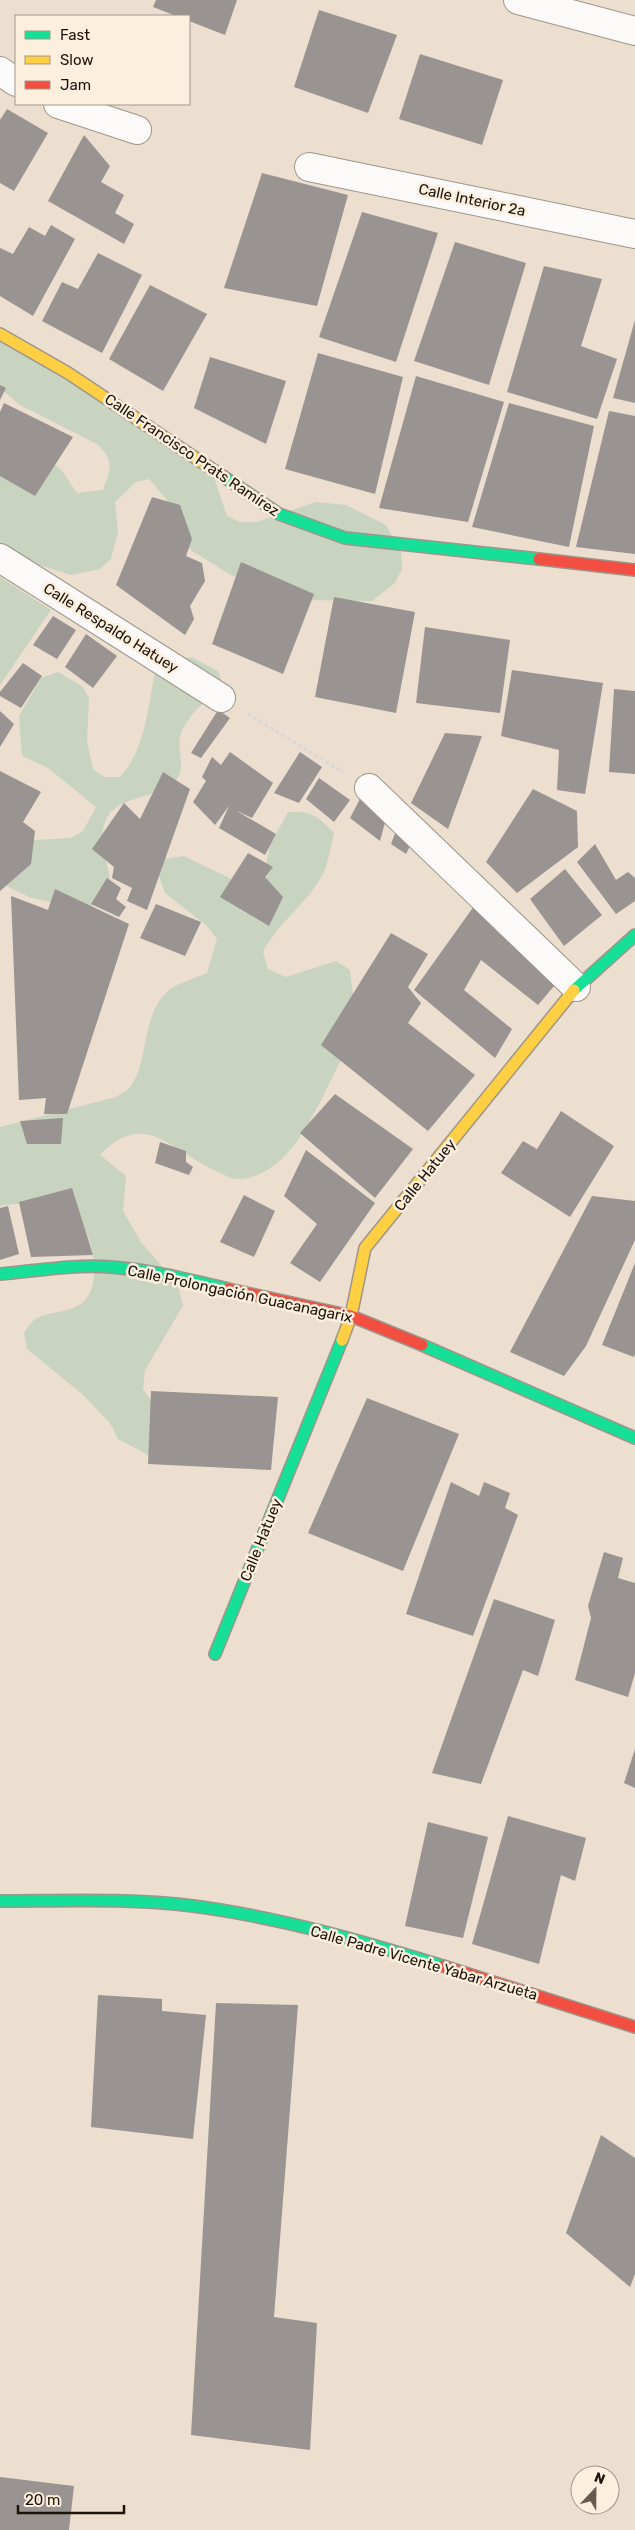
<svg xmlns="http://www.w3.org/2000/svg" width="635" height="2530" viewBox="0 0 635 2530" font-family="Rubik,sans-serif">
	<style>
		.green { fill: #c8d3c0 }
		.building { fill: #999391 }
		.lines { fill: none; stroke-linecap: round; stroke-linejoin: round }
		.street-casing { stroke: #9e958a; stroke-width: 30 }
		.fast-casing { stroke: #9e958a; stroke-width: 14 }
		.slow-casing { stroke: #9e958a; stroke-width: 14 }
		.jam-casing { stroke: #9e958a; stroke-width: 14 }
		.path { stroke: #dbd7d3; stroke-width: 3; stroke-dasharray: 4 2.5; stroke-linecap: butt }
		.street { stroke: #fcfaf8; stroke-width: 28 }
		.fast { stroke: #16e098; stroke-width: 11 }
		.slow { stroke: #ffcf43; stroke-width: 11 }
		.jam { stroke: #f24e42; stroke-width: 11 }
		.labels { text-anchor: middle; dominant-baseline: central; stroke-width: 5; stroke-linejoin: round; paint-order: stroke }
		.street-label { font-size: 15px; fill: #1c140a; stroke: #fcefde }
	</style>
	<rect width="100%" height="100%" fill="#ecdfd0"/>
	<g class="green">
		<path d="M0,333L209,462L227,516L240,522H257L316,502L346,505L386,525L401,552L402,569L395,583L372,601L301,600L273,592L231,575L192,551L181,541L167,500L149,479L136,482L115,502L118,532L111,559L100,569L71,575L30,562L0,543V429L29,440L62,471L77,493L103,490C111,468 115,461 97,444L20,405L0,388Z"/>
		<path d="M0,577L51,610L0,685Z"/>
		<path d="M178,658H193L218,671L223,685C208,699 185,716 180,737C177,750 186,766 177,779C161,799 120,795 108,816C91,844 120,878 106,897C102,903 90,907 83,910L29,897L5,885L0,842L71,838L83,831L96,807L48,768L22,756L19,716L41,678L58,672L82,686L89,698L87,741L93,769L104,777H120C145,751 148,707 155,672Z"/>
		<path d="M288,812C312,811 318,816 334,833C330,849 328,868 319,881C303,907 277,924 263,952L268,969L286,977L336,961L350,970C351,984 358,1020 355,1031C351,1045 341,1059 335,1072C315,1111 289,1178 237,1179C230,1179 222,1173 216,1171C171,1151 145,1108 100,1155L126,1176L123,1211L141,1242L178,1285L183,1306L145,1370L143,1389L177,1437L163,1463L118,1439L110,1423L82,1394L27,1349L24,1332C28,1328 32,1320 37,1318C51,1311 75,1313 86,1299C101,1280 93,1240 81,1222C76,1213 63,1206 55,1199L0,1206V1127L116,1097C121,1094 128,1090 131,1086C151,1056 140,1011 172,988C182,982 196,978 207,973L217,939L207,926L165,893L159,876L165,859L184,856L248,887L263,881L270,845Z"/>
	</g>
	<g class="building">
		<path d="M156,0H237L225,35L189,21V16H176L153,7Z"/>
		<path d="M319,10L397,35L368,113L294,87Z"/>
		<path d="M420,54L503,80L482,145L399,119Z"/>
		<path d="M7,109L48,133L14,191L0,183V120Z"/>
		<path d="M84,135L110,166L101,182L124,195L115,213L134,224L124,244L48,201Z"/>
		<path d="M262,173L348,195L317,306L224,288Z"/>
		<path d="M362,212L438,233L396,362L319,337Z"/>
		<path d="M51,225L75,239L33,316L0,296V248L13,254L29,227L45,236Z"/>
		<path d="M455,242L526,263L489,385L414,361Z"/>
		<path d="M98,253L142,275L102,353L42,321L62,282L78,289Z"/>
		<path d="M544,266L602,279L581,346L617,359L597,419L507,392Z"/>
		<path d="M150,285L207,314L163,391L109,359Z"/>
		<path d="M635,320V403L613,398Z"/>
		<path d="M318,353L403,377L375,494L285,469Z"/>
		<path d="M210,357L286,381L266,444L194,408Z"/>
		<path d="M416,376L504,402L468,522L379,508Z"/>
		<path d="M0,385L6,388L0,400Z"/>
		<path d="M4,403L73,437L35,496L0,476V412Z"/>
		<path d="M509,403L594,426L569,547L472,527Z"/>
		<path d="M609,411L635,416V554L576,547Z"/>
		<path d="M152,497L180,505L192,539L186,556L202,563L205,581L190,606L194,619L185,635L116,585Z"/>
		<path d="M241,562L314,594L283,674L212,644Z"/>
		<path d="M334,597L415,612L396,713L315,697Z"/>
		<path d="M53,616L76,630L57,659L33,645Z"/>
		<path d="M425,627L510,640L500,713L416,703Z"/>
		<path d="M86,634L117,656L93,688L65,667Z"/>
		<path d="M23,663L42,676L21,708L0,696V692Z"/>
		<path d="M512,670L603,683L585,794L557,790L559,750L501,736Z"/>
		<path d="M614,689L635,691V774L609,772Z"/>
		<path d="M218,710L230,718L201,758L191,753Z"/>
		<path d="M0,711L14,724L0,747Z"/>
		<path d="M445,733L482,736L448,829L411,803Z"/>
		<path d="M230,752L273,783L252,818L235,810L276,834L265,855L219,828L229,806L215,825L193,802L206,781L202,777L212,757L221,765Z"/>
		<path d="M300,752L322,767L299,803L274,793Z"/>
		<path d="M0,771L41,792L23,822L35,831L31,864L0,891Z"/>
		<path d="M163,772L190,789L147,910L127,901L132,888L112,878L114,867L92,849L124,803L140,819Z"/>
		<path d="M319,778L350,800L334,822L306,799Z"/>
		<path d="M533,789L577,811L578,847L517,893L486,862Z"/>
		<path d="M363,793L387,815L380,841L350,818Z"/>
		<path d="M396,831L412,842L406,854L391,844Z"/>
		<path d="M595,844L616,880L628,872L635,878V901L616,914L577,862Z"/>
		<path d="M248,853L273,867L265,877L283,897L269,926L220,897Z"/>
		<path d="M565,869L602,915L564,946L530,899Z"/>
		<path d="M107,878L121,888L116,899L126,907L119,917L91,904Z"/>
		<path d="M55,889L129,924L67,1114H44L46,1098L19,1100L11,896L48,910Z"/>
		<path d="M477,902L560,979L538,1005L481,960L464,990L512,1029L495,1058L414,990Z"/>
		<path d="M156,904L201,922L185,956L140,938Z"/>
		<path d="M391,933L428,954L408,987L421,1003L408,1023L475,1075L428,1131L321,1045Z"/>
		<path d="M335,1094L413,1149L375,1198L300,1133Z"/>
		<path d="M561,1111L614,1146L570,1217L501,1173L523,1141L537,1149Z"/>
		<path d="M63,1118L61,1144H27L20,1121Z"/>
		<path d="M160,1142L186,1151V1162L193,1167L189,1175L155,1163Z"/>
		<path d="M306,1150L375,1203L320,1282L290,1263L317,1224L284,1196Z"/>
		<path d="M72,1188L93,1255L31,1257L19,1202Z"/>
		<path d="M244,1195L275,1211L254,1257L220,1242Z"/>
		<path d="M592,1196L635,1201V1240L586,1346L564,1376L510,1352Z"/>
		<path d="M8,1206L19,1254L0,1260V1208Z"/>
		<path d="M635,1263V1354L634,1357L602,1345Z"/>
		<path d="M151,1391L278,1397L271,1470L148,1464Z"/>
		<path d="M367,1398L459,1434L403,1571L308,1533Z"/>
		<path d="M451,1482L479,1496L484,1482L510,1493L505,1508L518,1515L473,1636L406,1614Z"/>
		<path d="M604,1552L623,1558L618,1578L635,1583V1673L628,1697L575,1680L591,1618L588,1606Z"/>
		<path d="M494,1599L555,1620L538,1676L523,1670L481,1784L432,1773Z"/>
		<path d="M635,1749V1788L624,1783Z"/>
		<path d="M508,1816L586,1838L575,1881L561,1875L539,1964L472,1944Z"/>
		<path d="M428,1822L488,1837L463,1938L405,1926Z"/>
		<path d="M98,1995L162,1999V2011L206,2015L193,2139L91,2127Z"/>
		<path d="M216,2003L298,2005L274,2317L317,2323L310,2450L191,2435Z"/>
		<path d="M601,2135L635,2158V2274L630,2287L566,2233Z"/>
		<path d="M0,2477L74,2486L69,2530H0Z"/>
	</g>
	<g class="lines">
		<g class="street-casing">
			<g id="street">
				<path d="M518,0L635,31"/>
				<path d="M0,71L16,82"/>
				<path d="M58,104L137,130"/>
				<path d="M309,167L635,234"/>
				<path d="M0,558L221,698"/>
				<path d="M369,788L576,987"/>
			</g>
		</g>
		<g class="fast-casing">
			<g id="fast">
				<path d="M224,477L279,514L345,538L539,559"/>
				<path d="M574,990L635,935"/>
				<path d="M0,1274C37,1271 74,1264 111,1267C151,1270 190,1280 228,1289"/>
				<path d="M422,1345L635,1438"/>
				<path d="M215,1654L342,1340"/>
				<path d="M0,1901C64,1901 129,1898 193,1906C278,1917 362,1941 443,1966"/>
			</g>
		</g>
		<g class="slow-casing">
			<g id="slow">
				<path d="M0,334L68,373L224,477"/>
				<path d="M342,1340L351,1316L365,1248L574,990"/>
			</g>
		</g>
		<g class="jam-casing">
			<g id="jam">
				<path d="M539,559L635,570"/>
				<path d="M228,1289L351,1316L422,1345"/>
				<path d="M443,1966L635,2027"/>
			</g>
		</g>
		<path class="path" d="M248,714L343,772"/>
		<use href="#street" class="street"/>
		<use href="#fast" class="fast"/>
		<use href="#slow" class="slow"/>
		<use href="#jam" class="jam"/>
	</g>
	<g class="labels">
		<g class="street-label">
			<text transform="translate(472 200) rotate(12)">Calle Interior 2a</text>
			<text transform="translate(192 455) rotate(34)">Calle Francisco Prats Ramírez</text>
			<text transform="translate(111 628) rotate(32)">Calle Respaldo Hatuey</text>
			<text transform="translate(425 1175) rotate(-51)">Calle Hatuey</text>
			<text transform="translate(240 1294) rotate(12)">Calle Prolongación Guacanagarix</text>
			<text transform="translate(261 1540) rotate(-68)">Calle Hatuey</text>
			<text transform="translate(424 1963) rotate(16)">Calle Padre Vicente Yabar Arzueta</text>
		</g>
	</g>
	<rect x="15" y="15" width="175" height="90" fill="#fcefde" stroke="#a29789"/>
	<rect x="25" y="31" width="25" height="8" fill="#16e098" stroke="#a29789"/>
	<text x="60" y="40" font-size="15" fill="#1c140a">Fast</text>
	<rect x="25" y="56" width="25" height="8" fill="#ffcf43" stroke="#a29789"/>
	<text x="60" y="65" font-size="15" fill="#1c140a">Slow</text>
	<rect x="25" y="81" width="25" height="8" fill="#f24e42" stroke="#a29789"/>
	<text x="60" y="90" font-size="15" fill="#1c140a">Jam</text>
	<g transform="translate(595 2490) rotate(22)"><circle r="24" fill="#fcefde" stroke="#a29789"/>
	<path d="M0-4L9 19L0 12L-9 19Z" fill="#655b4f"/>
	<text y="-8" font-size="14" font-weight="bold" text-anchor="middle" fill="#1c140a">N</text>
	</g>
	<path d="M18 2505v8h106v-8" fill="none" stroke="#1c140a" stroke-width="2.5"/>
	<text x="25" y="2505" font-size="15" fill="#1c140a" stroke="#fcefde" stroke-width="4" paint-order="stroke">20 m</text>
</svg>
